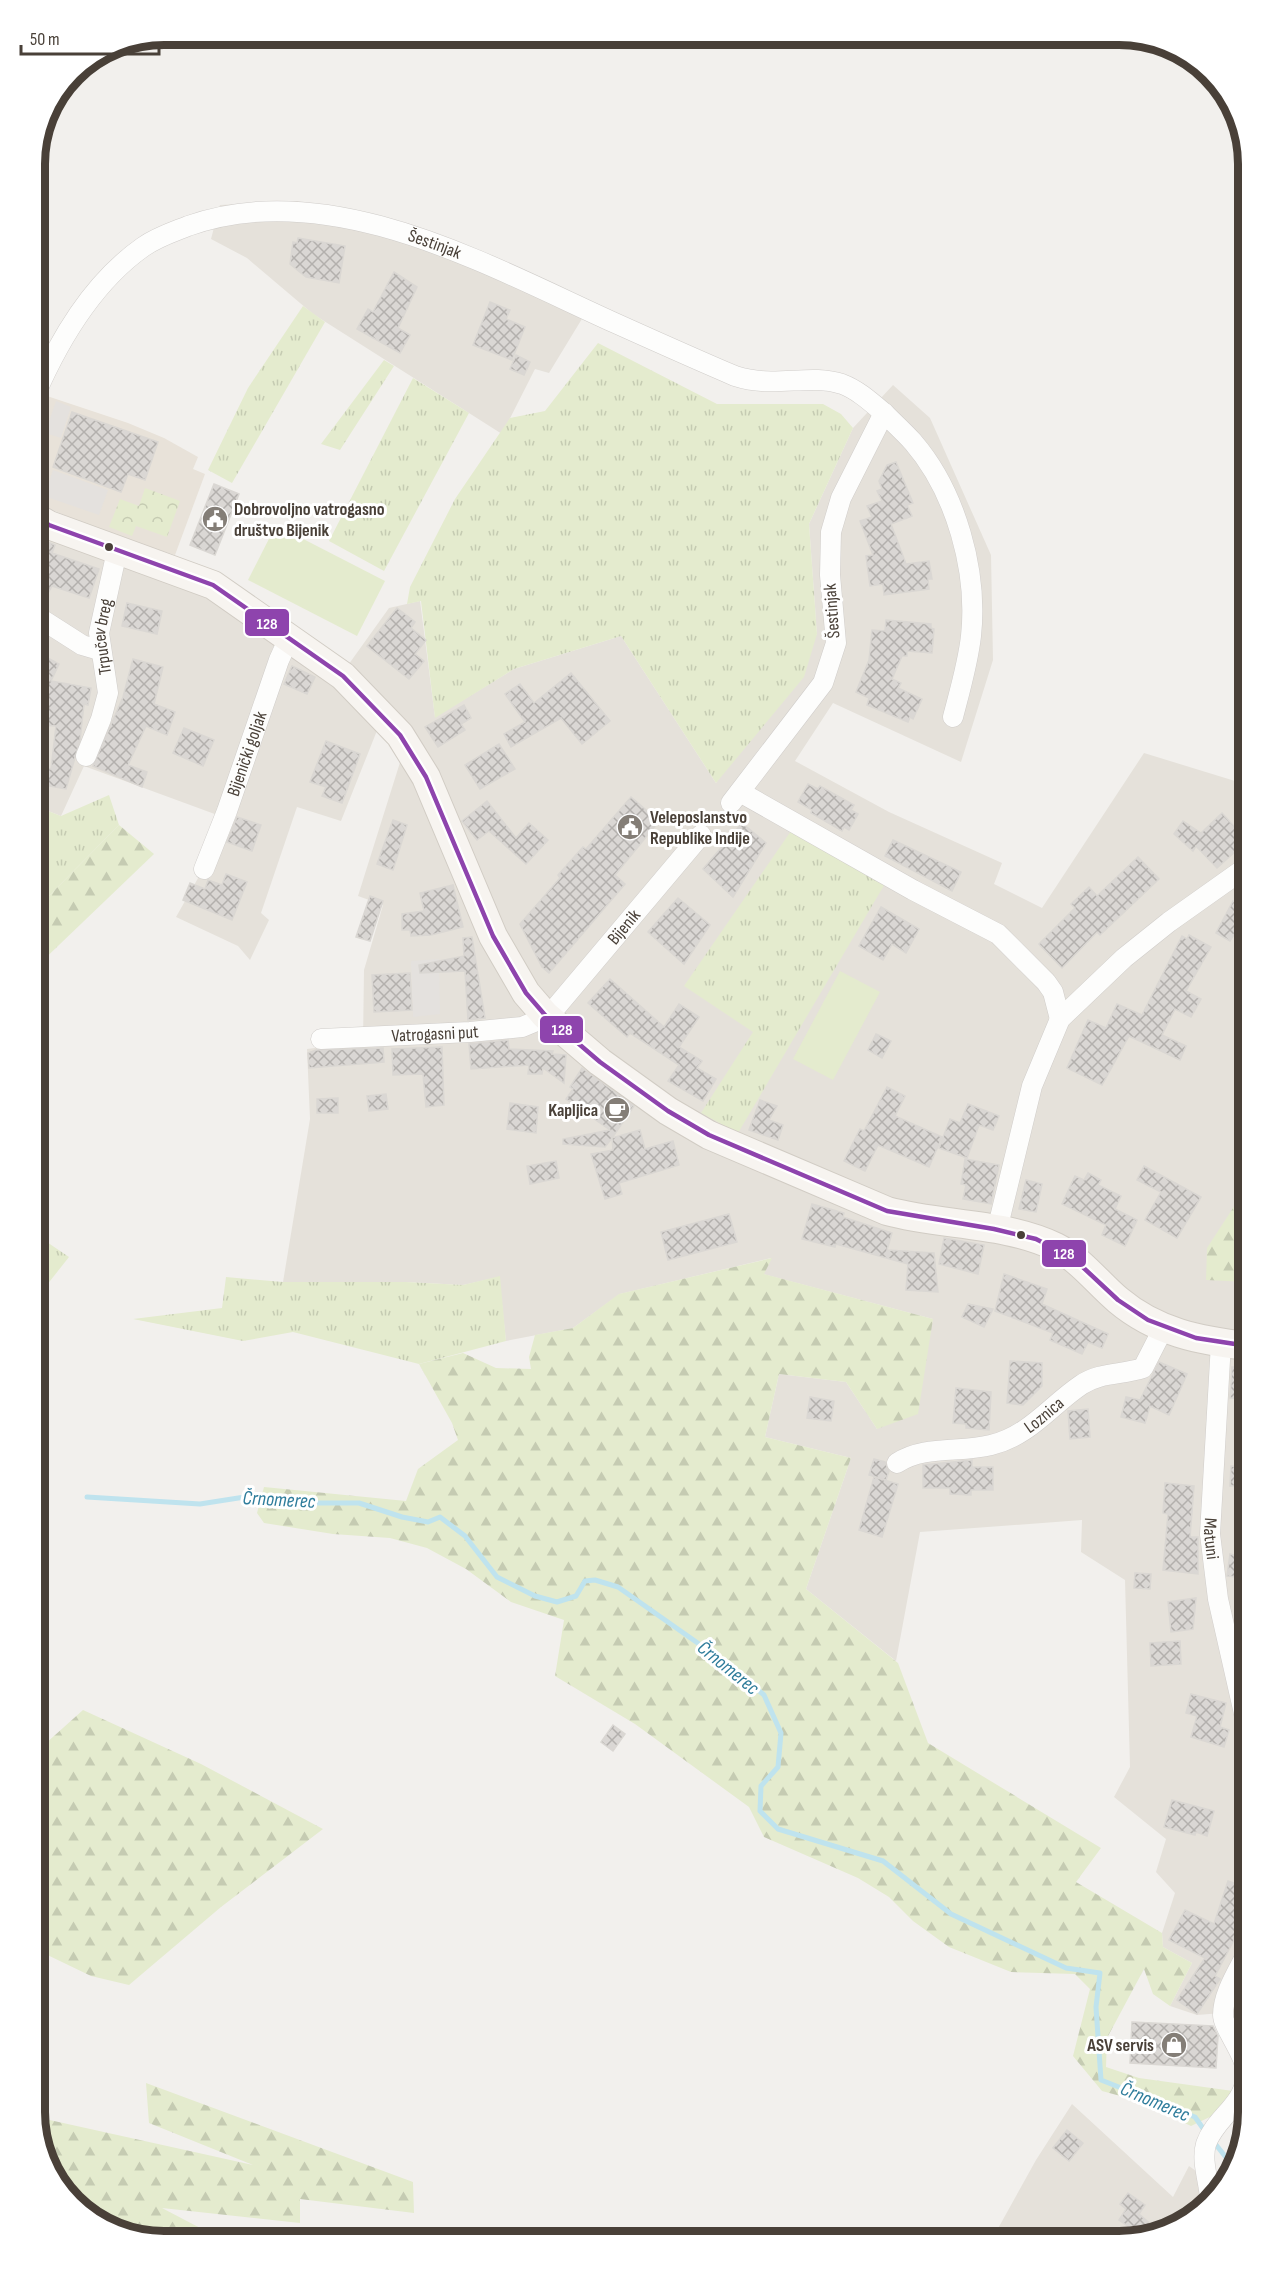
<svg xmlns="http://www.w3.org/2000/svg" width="1283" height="2276" viewBox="0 0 1283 2276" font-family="'Sofia Sans Condensed',sans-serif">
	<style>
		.residential { fill: #e5e1da }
		.education { fill: #e8e2d9 }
		.grass { fill: url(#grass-tufts) }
		.forest { fill: url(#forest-firs) }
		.park { fill: url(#park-crowns) }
		.pitch { fill: #e4ebce }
		.parking { fill: #e4e1de }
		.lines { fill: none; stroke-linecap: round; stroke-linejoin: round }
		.stream { stroke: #bfe3ee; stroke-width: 5 }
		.building { fill: url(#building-cross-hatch); stroke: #dad7d3; stroke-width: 1.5 }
		.street-casing { stroke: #d0cdca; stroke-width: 21 }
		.secondary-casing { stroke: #d1ccc4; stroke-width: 30 }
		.street { stroke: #fdfdfc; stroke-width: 20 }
		.secondary { stroke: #f7f4f0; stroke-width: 28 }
		.bus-1-casing { stroke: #fff; stroke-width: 9 }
		.bus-1 { stroke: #8e44ad; stroke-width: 4.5 }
		.bus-dot { fill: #494038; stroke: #fff; stroke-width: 2 }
		.labels { text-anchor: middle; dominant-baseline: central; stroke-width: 6; stroke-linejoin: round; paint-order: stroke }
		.street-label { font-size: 18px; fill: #494038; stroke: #fff }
		.poi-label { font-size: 18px; font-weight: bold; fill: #494038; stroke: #fff; text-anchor: start }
		.water-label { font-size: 20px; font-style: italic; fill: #2e7c9b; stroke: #fff }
		.rim { fill: none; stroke: #494038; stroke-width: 8 }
		.line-badge { stroke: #fff; stroke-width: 2 }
		.badge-label { font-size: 16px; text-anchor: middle; font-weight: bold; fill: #fff }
	</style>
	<defs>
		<pattern id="grass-tufts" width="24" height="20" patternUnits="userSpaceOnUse" patternTransform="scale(1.5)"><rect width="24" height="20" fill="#e4ebce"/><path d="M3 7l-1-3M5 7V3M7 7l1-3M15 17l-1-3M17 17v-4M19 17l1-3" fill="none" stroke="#c5cbb2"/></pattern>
		<pattern id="forest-firs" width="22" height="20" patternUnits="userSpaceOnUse" patternTransform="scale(1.5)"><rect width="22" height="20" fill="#e4ebce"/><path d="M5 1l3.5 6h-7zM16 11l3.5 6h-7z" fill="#c5cbb2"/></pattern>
		<pattern id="park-crowns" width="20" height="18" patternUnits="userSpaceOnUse" patternTransform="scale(1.5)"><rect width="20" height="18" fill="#e4ebce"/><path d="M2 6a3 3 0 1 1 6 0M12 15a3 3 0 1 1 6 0" fill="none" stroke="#c5cbb2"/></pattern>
		<pattern id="building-cross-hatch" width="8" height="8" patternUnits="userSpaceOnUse" patternTransform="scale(1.5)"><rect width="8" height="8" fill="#dad7d4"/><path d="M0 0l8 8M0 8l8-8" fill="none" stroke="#b3b0ad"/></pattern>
	</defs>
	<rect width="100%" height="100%" fill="#f2f0ed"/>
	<g class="residential">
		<path d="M297,201L394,225L591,304L549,373L535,369L502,434L313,314L247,258L211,239L220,205Z"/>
		<path d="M893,385L930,418L991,555L993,660L961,762L833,703L795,761L889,812L1002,863L994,884L1042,908L1144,753L1248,785V2011L1197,2015L1170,2006L1192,1963L1163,1947L1162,1933L1175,1893L1156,1872L1166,1839L1114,1797L1130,1767L1125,1580L1081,1552L1082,1520L920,1532L896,1661L806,1589L851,1458L765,1437L779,1374L846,1382L877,1429L933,1319L763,1274L771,1258L620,1294L573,1328L506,1341L499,1277L463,1285L406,1282H283L310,1119L307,1049L363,1042L364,970L383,905L358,896L408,737L386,708L341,821L297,807L261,913L269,920L250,960L238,946L176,917L231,820L84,766L61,816L35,806V524L186,583L336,682L389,608L420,601L435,717L514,669L621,636L716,783L817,634L809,524L853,428Z"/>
		<path d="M1072,2104L1173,2197L1189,2166L1203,2176L1205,2196L1194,2212L1176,2228L1119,2241H991L1036,2160Z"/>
	</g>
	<path class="education" d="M44,395L128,423L164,438L198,457L193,469L205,474L175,555L102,532L35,502V421Z"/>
	<g class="grass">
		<path d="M303,306L325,322L232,483L208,470L248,388Z"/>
		<path d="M598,343L717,404H823L841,414L853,428L809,524L817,634L804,677L716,783L621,636L514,669L435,718L421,601L407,604L410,587L455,499L510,418L545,411Z"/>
		<path d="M384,360L394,366L340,450L321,444Z"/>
		<path d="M413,378L469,413L384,571L329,541Z"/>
		<path d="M109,795L119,825L35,910V806L61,816Z"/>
		<path d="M791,831L886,882L738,1133L701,1113L753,1032L684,986Z"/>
		<path d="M35,1234L69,1257L35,1300Z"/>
		<path d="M500,1276L506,1341L419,1364L293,1332L243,1341L133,1319L222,1308L226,1277L283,1282H406L463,1285Z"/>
	</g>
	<g class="forest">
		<path d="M119,825L154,854L35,968V910Z"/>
		<path d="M1248,1185V1282L1206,1280L1207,1248Z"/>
		<path d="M772,1258L764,1274L933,1319L918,1414L877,1429L846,1382L779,1374L765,1437L851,1458L806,1589L898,1663L928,1743L1101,1848L1076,1882L1162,1933L1163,1947L1192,1963L1170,2006L1153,1994L1144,1969L1107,2038L1106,2067L1139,2078L1233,2091L1216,2114L1191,2126L1135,2100L1102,2091L1073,2056L1090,1989L1075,1974L1011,1972L949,1947L913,1921L889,1897L858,1878L764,1837L749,1807L635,1724L555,1676L564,1620L511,1602L466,1569L427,1548L390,1538L333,1534L264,1523L257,1513L264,1487L406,1501L418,1469L458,1440L452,1423L419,1364L463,1353L496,1368L531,1369L529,1357L535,1335L573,1328L619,1294Z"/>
		<path d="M83,1710L201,1764L323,1829L221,1907L129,1985L91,1976L35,1949V1753Z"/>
		<path d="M146,2083L413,2182L414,2213L300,2199V2223L162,2208L225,2241H156L92,2220L48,2169L36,2117L253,2165L149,2123Z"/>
	</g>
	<path class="park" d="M145,488L180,501L167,537L136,526L132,536L109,527L120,499L139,506Z"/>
	<g class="pitch">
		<path d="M276,525L385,581L357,636L248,580Z"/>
		<path d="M840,971L880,992L833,1080L793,1059Z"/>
	</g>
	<g class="parking">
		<path d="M56,401L71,407L61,438L45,433Z"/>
		<path d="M53,470L108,490L99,515L44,496Z"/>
		<path d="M439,959L440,1014L413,1017L411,961Z"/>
	</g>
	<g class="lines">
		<g class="stream">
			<path d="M87,1497L200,1504L251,1496L297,1503H359L402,1517L428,1522L440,1517L465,1536L497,1577L535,1596L557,1602L576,1596L585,1581L595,1580L618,1587L729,1665L764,1695L781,1733L778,1767L761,1786L760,1811L778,1829L883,1861L951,1914L1066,1968L1100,1973L1096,2007L1101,2080L1195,2117L1207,2134"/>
			<path d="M1213,2141L1232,2165"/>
		</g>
	</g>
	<g class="building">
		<path d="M298,238L345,246L339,283L306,277L290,264L293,242L297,243Z"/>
		<path d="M394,272L417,287L398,328L410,335L400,353L357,329L368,309L373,312Z"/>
		<path d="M490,302L510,310L506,319L525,327L512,360L473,345Z"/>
		<path d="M516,355L530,362L524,375L510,369Z"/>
		<path d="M72,412L158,442L145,480L128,474L121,492L53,467Z"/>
		<path d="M896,462L913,503L907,505L912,516L891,524L906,564L929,561L932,579H928L929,589L884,595L883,584L870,586L866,556L873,555L860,521L872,517L867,506L882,501L877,491L882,489L879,481L887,465Z"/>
		<path d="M214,484L239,494L215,555L190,545Z"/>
		<path d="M42,540L55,545L52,553L99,569L89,598L52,586L41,605L35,603V554Z"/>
		<path d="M127,603L162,611L157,634L122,626Z"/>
		<path d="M397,608L415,622L411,628L426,640L415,654L424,661L409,679L367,646Z"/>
		<path d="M886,620L931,624V628L934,629L932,653L907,651V656H902L892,679L901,683L898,688L922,699L913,719L910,717L908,722L867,705L869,698L856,692L869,660L872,630L885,631Z"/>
		<path d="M35,651L59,664L51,681L91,688L88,705L84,704L80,740L66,789L38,784L42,767L51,769L56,726L40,725L44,691L35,686Z"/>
		<path d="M133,659L163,667L154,704L175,712L167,735L146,726L128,765L147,772L142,787L93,766L123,697Z"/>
		<path d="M292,666L315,677L307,694L284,684Z"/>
		<path d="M571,673L610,721L582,744L561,718L511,747L504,734L525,722L505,694L520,684L534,703Z"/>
		<path d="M464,705L471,718L461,724L465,730L438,747L425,727Z"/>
		<path d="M184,728L214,740L203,766L173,753Z"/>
		<path d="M326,741L360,754L342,803L322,796L326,787L310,782Z"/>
		<path d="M499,744L515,769L480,789L465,765Z"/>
		<path d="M808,784L818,789L820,786L854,805L851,810L858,814L849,830L844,827L842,831L811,813L812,810L798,802Z"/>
		<path d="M631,797L659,821L615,875L625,884L549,973L542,967L520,924L560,878L558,875L583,847L586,849Z"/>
		<path d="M487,801L516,838L529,823L548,840L526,864L489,831L477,840L462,821Z"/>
		<path d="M1222,813L1247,841L1217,868L1196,846L1193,851L1174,834L1183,821L1201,833Z"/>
		<path d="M237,817L261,825L252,851L227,842Z"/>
		<path d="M393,820L407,825L393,870L377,864Z"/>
		<path d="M742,823L766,843L733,897L703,869Z"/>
		<path d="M893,840L961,872L952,891L885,856Z"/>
		<path d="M1138,857L1159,879L1100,935L1097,932L1062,968L1039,944L1075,908L1071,904L1089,887L1097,896Z"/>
		<path d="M226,874L247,882L232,920L183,900L190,883L205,889L208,880L222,885Z"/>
		<path d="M453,885L463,927L431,935L411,936L410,930H402V914L424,911L420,893Z"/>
		<path d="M370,896L383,901L370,941L356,937Z"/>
		<path d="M678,898L710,925L684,964L648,932Z"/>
		<path d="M1233,901L1248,910V940L1235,933L1230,941L1216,933Z"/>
		<path d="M881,907L919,929L906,953L892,944L883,960L859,946Z"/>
		<path d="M1189,935L1211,947L1186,991L1201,999L1191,1017L1175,1009L1162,1035L1186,1046L1180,1060L1129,1036L1102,1085L1067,1068L1088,1020L1106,1028L1117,1004L1142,1015L1182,936L1187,939Z"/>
		<path d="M472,937L485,1018L468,1020L465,971L420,973L419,965L464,956L463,938Z"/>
		<path d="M410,973L412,1010L374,1012L372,975Z"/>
		<path d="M610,979L664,1027L679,1004L699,1017L679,1047L702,1061L697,1068L716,1079L703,1101L668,1081L679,1065L630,1033L627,1037L588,1003Z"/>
		<path d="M876,1034L891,1041L882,1058L868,1050Z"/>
		<path d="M508,1040L509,1049L553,1051L552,1054L566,1055L564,1083L543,1068L542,1074H528L529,1065L471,1069L469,1044Z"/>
		<path d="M442,1047L444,1105L426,1107L423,1074L393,1075L392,1049Z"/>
		<path d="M383,1048L384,1062L309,1068L308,1053L316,1050Z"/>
		<path d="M582,1068L634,1106L612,1138L640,1130L645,1149L673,1141L679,1165L619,1183L622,1194L605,1199L591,1154L613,1150L612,1138L605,1147L563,1144V1139L610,1130L566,1099L573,1089L570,1087Z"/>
		<path d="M887,1087L905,1096L895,1116L942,1137L929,1167L878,1145L865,1171L844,1161L860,1129L864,1131Z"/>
		<path d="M386,1094L388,1109L369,1111L367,1096Z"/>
		<path d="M338,1098V1113H317V1099Z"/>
		<path d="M760,1100L777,1106L769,1120L783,1125L778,1140L749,1130Z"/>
		<path d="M510,1103L538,1107L536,1133L507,1129Z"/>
		<path d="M968,1104L999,1116L993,1130L979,1125L967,1158L939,1148L950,1119L960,1123Z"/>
		<path d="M965,1159L999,1165L991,1204L963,1199L966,1185L961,1184Z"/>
		<path d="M556,1161L559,1178L530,1184L527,1166Z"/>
		<path d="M1144,1166L1201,1197L1177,1238L1145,1220L1161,1192L1137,1180Z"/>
		<path d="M1088,1173L1101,1180L1098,1185L1121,1196L1115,1209L1137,1220L1125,1246L1102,1235L1106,1225L1062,1204L1075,1176L1084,1180Z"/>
		<path d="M1026,1180L1042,1184L1036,1212L1019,1209Z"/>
		<path d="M812,1204L844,1213L843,1217L892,1233L887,1250L934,1253L938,1292L906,1290L908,1264L836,1244L835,1247L802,1239Z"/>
		<path d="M729,1214L737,1242L668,1260L661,1232Z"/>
		<path d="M944,1238L984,1245L978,1274L939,1264Z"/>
		<path d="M1004,1274L1047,1289L1042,1304L1108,1334L1102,1348L1088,1342L1082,1354L1050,1340L1053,1333L995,1311Z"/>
		<path d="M968,1304L993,1309L984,1327L962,1317Z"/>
		<path d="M1010,1361L1042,1363V1386L1023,1405L1007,1403Z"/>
		<path d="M1159,1362L1187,1374L1169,1415L1150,1406L1145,1423L1121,1417L1126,1397L1140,1400Z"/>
		<path d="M1232,1367L1248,1368V1399L1230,1398Z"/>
		<path d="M956,1388L991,1392L989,1430L966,1428V1424L953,1423Z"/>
		<path d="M810,1397L834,1401L831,1421L807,1418Z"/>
		<path d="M1088,1409L1090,1437L1070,1439L1068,1411Z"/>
		<path d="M874,1459L885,1462L889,1471L886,1480L869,1475Z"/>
		<path d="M972,1460V1467H993V1490H971V1495L950,1494V1488H923V1465Z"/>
		<path d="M1231,1466L1248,1467V1486H1230Z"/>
		<path d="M874,1477L898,1484L882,1537L859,1530Z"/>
		<path d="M1165,1483L1194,1486L1190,1537H1198V1574L1163,1570L1168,1514L1163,1513Z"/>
		<path d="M1230,1554L1248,1559V1578L1227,1576Z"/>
		<path d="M1135,1573L1151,1574L1150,1589L1134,1588Z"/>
		<path d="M1196,1598L1193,1629L1171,1632L1168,1602Z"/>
		<path d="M1180,1641L1181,1664L1151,1666L1150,1643Z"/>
		<path d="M1191,1694L1226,1703L1220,1727L1229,1730L1224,1747L1191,1737L1197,1716L1186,1713Z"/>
		<path d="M613,1725L625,1734L613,1751L601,1742Z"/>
		<path d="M1172,1800L1214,1811L1207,1836L1196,1832L1195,1835L1164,1827Z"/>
		<path d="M1228,1881L1248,1888V1895L1234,1940L1215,1976L1220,1979L1197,2014L1177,2000L1205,1958L1169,1940L1185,1910L1214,1924Z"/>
		<path d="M1132,2022L1213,2026L1218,2036L1216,2068L1130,2063Z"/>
		<path d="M1067,2130L1083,2143L1069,2161L1053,2148Z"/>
		<path d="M1128,2193L1145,2205L1139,2214L1160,2232L1142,2236L1119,2220L1126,2209L1120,2204Z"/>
	</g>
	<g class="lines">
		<g class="street-casing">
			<g id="street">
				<path id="s1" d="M35,395C59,340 92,283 143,247C157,237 173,232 188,226C329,175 489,266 615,323C655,341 695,359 735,376C774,389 809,373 842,384C858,390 871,402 884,413"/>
				<path d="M35,615L82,645L99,650"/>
				<path id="s2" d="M86,756L101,719L108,693L99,633L117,551"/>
				<path d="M740,792L913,890L998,934L1046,982L1053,992L1060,1019"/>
				<path d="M731,803L823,683L836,643L830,575L831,532L841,498L884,413C894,423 904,432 913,442C956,492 978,571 971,636C968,663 960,690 953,717"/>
				<path id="s3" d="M204,869L227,811L279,660L289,638"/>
				<path id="s4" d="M321,1039L470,1032L522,1027L534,1022L557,1006L701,835"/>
				<path d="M997,1230L1032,1086L1060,1019L1124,958L1169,922L1248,866"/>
				<path id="s5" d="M1221,1343L1210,1534L1218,1599L1248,1731"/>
				<path id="s6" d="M897,1463C924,1445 960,1453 991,1445C1029,1436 1050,1406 1081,1385C1100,1372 1122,1375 1143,1368L1163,1329"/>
				<path d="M1210,2198C1209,2181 1201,2161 1206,2144C1215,2118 1243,2106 1246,2078C1249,2057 1223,2029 1223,2015C1223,1993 1239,1970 1248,1951"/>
			</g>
		</g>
		<g class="secondary-casing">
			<path id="secondary" d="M35,517L49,525L213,585L343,676L400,735L426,777L493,936L526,993L545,1015L600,1062L668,1111L709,1135L887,1211C942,1226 1004,1222 1056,1247C1080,1259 1098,1283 1118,1300C1156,1332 1200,1341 1248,1346"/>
		</g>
		<use href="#street" class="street"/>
		<use href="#secondary" class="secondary"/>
		<g class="bus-1-casing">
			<path id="bus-1" d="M35,517L49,525L213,585L343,676L400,735L426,777L493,936L526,993L545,1015L600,1062L668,1111L709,1135L887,1211L994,1229L1036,1239L1073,1258L1118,1300L1148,1320L1196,1338L1248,1346"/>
		</g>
		<use href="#bus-1" class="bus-1"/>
	</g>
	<defs>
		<g id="civic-disc" transform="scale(1.35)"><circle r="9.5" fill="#847e77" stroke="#fff"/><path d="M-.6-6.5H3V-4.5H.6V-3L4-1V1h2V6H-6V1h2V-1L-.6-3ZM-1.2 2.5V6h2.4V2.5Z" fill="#fff"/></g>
		<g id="cafe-disc" transform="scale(1.35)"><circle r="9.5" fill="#847e77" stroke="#fff"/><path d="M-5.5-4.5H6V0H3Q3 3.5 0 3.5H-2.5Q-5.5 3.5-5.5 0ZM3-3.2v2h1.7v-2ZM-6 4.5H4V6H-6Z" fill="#fff"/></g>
		<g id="shop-disc" transform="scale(1.35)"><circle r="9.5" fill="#847e77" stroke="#fff"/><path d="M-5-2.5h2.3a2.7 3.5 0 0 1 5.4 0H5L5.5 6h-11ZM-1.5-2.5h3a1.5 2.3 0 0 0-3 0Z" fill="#fff"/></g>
	</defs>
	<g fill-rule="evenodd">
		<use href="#civic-disc" x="215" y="519"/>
		<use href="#civic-disc" x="630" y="827"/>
		<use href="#cafe-disc" x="617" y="1110"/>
		<use href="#shop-disc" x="1174" y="2045"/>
	</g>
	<g class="bus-dot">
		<circle cx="109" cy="547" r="5"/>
		<circle cx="1021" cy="1235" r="5"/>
	</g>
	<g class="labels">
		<g class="street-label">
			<text stroke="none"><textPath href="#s1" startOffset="488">Šestinjak</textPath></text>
			<text transform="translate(832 611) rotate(-94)">Šestinjak</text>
			<text stroke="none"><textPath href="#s2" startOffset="124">Trpučev breg</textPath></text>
			<text stroke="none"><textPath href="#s3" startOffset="123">Bijenički goljak</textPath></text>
			<text stroke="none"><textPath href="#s4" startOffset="346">Bijenik</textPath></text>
			<text stroke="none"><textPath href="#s4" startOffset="114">Vatrogasni put</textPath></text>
			<text stroke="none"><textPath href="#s6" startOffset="158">Loznica</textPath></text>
			<text stroke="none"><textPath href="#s5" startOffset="196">Matuni</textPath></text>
		</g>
		<g class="poi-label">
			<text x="234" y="509">Dobrovoljno vatrogasno<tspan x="234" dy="21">društvo Bijenik</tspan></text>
			<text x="650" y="817">Veleposlanstvo<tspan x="650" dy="21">Republike Indije</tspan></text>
			<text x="598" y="1110" text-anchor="end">Kapljica</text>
			<text x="1154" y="2045" text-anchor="end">ASV servis</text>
		</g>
		<g class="water-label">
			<text transform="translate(279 1500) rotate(3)">Črnomerec</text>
			<text transform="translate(728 1668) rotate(39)">Črnomerec</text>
			<text transform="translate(1155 2102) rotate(23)">Črnomerec</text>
		</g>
	</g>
	<path d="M0 0H1283V2276H0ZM164 45H1119A119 119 0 0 1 1238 164V2112A119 119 0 0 1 1119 2231H164A119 119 0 0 1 45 2112V164A119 119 0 0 1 164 45Z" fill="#fff" fill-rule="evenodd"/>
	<path class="rim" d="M164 45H1119A119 119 0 0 1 1238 164V2112A119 119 0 0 1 1119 2231H164A119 119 0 0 1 45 2112V164A119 119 0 0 1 164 45Z"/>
	<g class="line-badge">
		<rect x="244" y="608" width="46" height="29" rx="6" fill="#8e44ad"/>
		<rect x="539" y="1015" width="45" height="29" rx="6" fill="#8e44ad"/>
		<rect x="1041" y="1239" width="46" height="29" rx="6" fill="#8e44ad"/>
	</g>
	<g class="badge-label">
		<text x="267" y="629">128</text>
		<text x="562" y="1035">128</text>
		<text x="1064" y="1259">128</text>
	</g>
	<path d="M21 45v9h138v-9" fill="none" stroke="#494038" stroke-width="3"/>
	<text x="30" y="45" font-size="18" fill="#494038" stroke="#ffffff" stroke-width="4.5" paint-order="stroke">50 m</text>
</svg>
